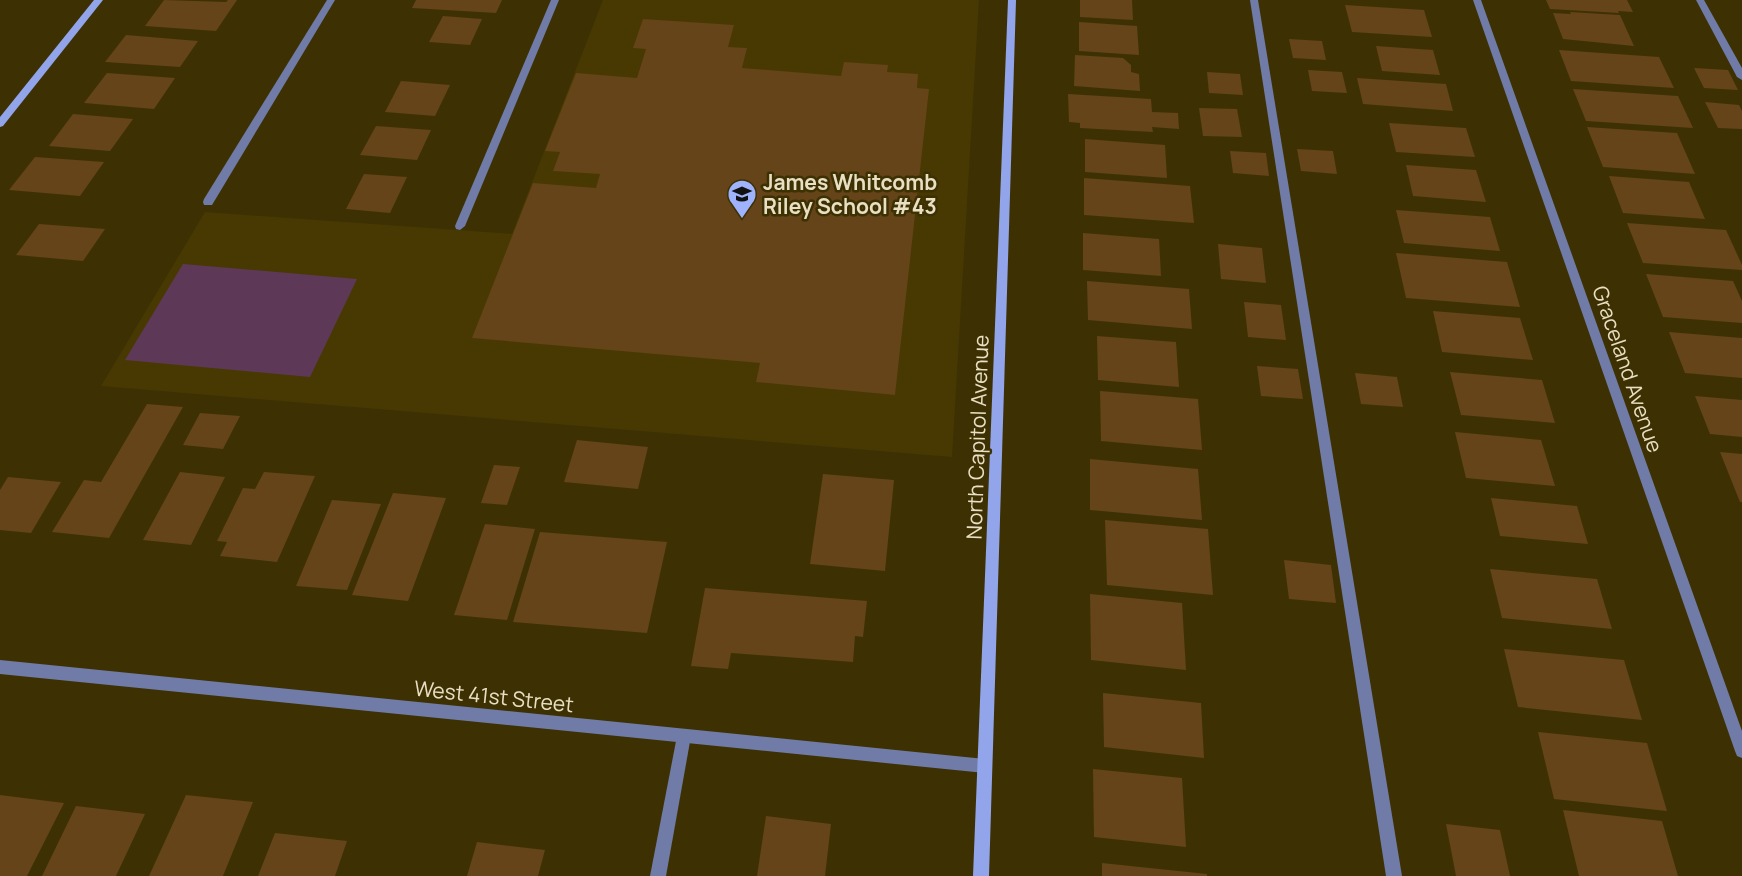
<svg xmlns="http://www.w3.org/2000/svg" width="1742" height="876" viewBox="0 0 1742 876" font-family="Manrope,sans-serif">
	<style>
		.built { fill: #483903 }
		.green { fill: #5d3957 }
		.building { fill: #644418 }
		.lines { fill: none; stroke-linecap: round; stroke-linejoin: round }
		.lane { fill: #707ca7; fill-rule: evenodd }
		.street { fill: #707ca7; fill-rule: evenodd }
		.secondary { fill: #92a5ea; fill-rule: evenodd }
		.labels { text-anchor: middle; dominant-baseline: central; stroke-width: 5; stroke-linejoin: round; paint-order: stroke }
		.poi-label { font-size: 21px; font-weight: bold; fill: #e9e0c4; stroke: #3d3103; text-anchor: start }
		.street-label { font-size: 21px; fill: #e9e0c4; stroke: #3d3103 }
	</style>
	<rect width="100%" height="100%" fill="#3d3103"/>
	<path class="built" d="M603,0H979L952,457L101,386L205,212L512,234Z"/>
	<path class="green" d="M183,264L357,279L310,377L125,360Z"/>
	<g class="building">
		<path d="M164,0L226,2L228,0H237L216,31L145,26Z"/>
		<path d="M416,0H502L496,13L412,8Z"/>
		<path d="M1080,0H1132L1133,20L1080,17Z"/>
		<path d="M1546,0H1627L1633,12L1618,11L1619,13L1550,9Z"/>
		<path d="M1345,5L1424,10L1432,37L1352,32Z"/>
		<path d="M1570,12L1620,15L1634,46L1563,39L1553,13L1571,14Z"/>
		<path d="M443,16L482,19L470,45L429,42Z"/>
		<path d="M643,19L734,25L728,47L747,48L742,68L841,76L844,62L888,65L887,72L918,74L917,88L929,89L895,395L756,382L760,363L472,338L533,183L596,188L600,174L553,171L560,152L545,151L576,73L637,78L646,49L633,48Z"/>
		<path d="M1079,22L1137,26L1139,55L1079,51Z"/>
		<path d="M126,35L198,41L180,67L105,62Z"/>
		<path d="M1289,39L1322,41L1326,60L1293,58Z"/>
		<path d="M1376,46L1433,50L1440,75L1382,71Z"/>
		<path d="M1559,50L1659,57L1674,88L1571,81Z"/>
		<path d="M1075,55L1123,58L1131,65V72L1139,74L1140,91L1074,86Z"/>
		<path d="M1694,68L1728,70L1738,90L1704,88Z"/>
		<path d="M1308,70L1342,72L1347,93L1312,91Z"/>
		<path d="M1207,72L1240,74L1243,95L1209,93Z"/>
		<path d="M107,73L175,78L154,109L84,103Z"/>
		<path d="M1357,78L1446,84L1453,111L1363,104Z"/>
		<path d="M401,81L450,85L435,116L385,112Z"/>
		<path d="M1573,89L1678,96L1693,128L1586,121Z"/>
		<path d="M1068,94L1151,99L1152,112L1178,113L1179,129L1152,127L1153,132L1080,128V123L1069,122Z"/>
		<path d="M1705,102L1739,105L1742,111V129L1718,128Z"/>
		<path d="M1199,108L1237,109L1242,137L1203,136Z"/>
		<path d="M73,114L133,119L110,151L49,146Z"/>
		<path d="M1389,123L1466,128L1475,157L1396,152Z"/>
		<path d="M376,126L431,130L417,160L360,155Z"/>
		<path d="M1587,127L1677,133L1695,174L1603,167Z"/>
		<path d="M1085,139L1165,145L1167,178L1085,172Z"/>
		<path d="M1297,149L1333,151L1337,174L1301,171Z"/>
		<path d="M1230,151L1266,153L1269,176L1233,173Z"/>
		<path d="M35,157L104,162L80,196L9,190Z"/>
		<path d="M1406,165L1476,170L1486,202L1413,196Z"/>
		<path d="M364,174L407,177L390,213L346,209Z"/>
		<path d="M1609,176L1689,182L1705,219L1623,213Z"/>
		<path d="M1084,178L1190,186L1194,223L1084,215Z"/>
		<path d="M1396,210L1490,217L1500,251L1404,243Z"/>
		<path d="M1627,223L1726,230L1742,265V270L1643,263Z"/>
		<path d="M39,224L105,229L83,261L16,255Z"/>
		<path d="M1083,233L1159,239L1161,276L1083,270Z"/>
		<path d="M1218,244L1262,248L1266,283L1221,279Z"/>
		<path d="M1396,253L1507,262L1520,307L1406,298Z"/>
		<path d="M1646,274L1733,281L1742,301V323L1663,317Z"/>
		<path d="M1087,281L1189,289L1192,329L1088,320Z"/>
		<path d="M1244,302L1281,305L1286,340L1248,337Z"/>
		<path d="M1433,311L1520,318L1533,360L1442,352Z"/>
		<path d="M1669,332L1742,338V378L1685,373Z"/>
		<path d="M1097,336L1176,342L1179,387L1098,380Z"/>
		<path d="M1257,366L1298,369L1303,399L1261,396Z"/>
		<path d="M1450,372L1542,380L1555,423L1461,415Z"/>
		<path d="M1355,373L1397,377L1403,407L1361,404Z"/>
		<path d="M1100,391L1198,399L1202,450L1101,441Z"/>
		<path d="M1695,396L1742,400V437L1710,434Z"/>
		<path d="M147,404L183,407L109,538L52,532L84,480L101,482Z"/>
		<path d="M200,413L240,416L223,449L183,445Z"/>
		<path d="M1455,432L1541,440L1555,486L1466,478Z"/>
		<path d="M577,440L648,447L638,489L564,482Z"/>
		<path d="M1720,452L1742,454V502H1740Z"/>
		<path d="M1090,459L1198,469L1202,520L1090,510Z"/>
		<path d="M494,465L520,467L507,505L481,503Z"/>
		<path d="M180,472L225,477L191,545L143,540Z"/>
		<path d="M264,472L315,476L277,562L220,556L227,542L217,541L243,488L255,489Z"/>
		<path d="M823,474L894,480L885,571L810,564Z"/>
		<path d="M8,477L61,482L31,533L0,530V490Z"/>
		<path d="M393,493L446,498L408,601L352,595Z"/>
		<path d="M1491,498L1577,506L1588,544L1500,536Z"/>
		<path d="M332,500L381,504L347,590L296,586Z"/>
		<path d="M1105,520L1208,529L1213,595L1107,585Z"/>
		<path d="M485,524L535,529L507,620L454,615Z"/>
		<path d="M540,532L667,542L647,633L513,622Z"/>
		<path d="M1284,560L1331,565L1336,603L1289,599Z"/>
		<path d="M1490,569L1597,579L1612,629L1502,618Z"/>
		<path d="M705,588L867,601L863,637L855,636L853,662L731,653L728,669L691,666Z"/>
		<path d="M1090,594L1182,603L1186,670L1091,660Z"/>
		<path d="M1504,649L1624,660L1642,720L1518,707Z"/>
		<path d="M1103,693L1201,703L1204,758L1104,747Z"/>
		<path d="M1538,732L1647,743L1667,811L1554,799Z"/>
		<path d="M1093,769L1182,778L1186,847L1094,837Z"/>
		<path d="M0,795L64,803L27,876H0Z"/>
		<path d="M186,795L253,802L223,876H149Z"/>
		<path d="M76,806L145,814L116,876H42Z"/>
		<path d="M1563,810L1662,821L1678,876H1579Z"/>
		<path d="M766,816L831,824L825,876H757Z"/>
		<path d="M1446,824L1500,830L1510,876H1456Z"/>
		<path d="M275,833L347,841L335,876H258Z"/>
		<path d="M477,842L545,850L538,876H467Z"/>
		<path d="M1102,863L1207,874V876H1102Z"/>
	</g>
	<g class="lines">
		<g class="lane">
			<path d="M327,0H335L212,205H204L203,202L204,199Z"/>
			<path d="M1250,0H1258L1402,876H1386Z"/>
			<path d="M1696,0H1704L1742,68V80L1737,77Z"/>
			<path d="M684,729L689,731L691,736L666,876H650L677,736L679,731Z"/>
		</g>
		<g class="street">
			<path d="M551,0H559L465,226L460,230L456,229L455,226Z"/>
			<path d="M1473,0H1481L1742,731V758L1737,756L1735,751Z"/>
			<path d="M0,660L985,759L990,761L992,766L990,771L985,773L0,674Z"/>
		</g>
		<g class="secondary">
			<path d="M94,0H103L3,126L0,127V117Z"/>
			<path d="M1008,0H1016L989,876H973Z"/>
		</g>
	</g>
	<defs>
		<g id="school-pin" transform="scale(1.5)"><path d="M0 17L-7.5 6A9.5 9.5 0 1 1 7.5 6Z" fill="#9fb3fd" stroke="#3d3103"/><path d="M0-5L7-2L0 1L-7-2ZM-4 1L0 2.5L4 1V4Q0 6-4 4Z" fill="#111"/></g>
	</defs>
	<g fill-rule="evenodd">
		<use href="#school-pin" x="742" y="194"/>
	</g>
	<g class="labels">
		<g class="poi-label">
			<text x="763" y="182">James Whitcomb<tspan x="763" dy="24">Riley School #43</tspan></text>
		</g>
		<g class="street-label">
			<text transform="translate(1628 369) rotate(71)">Graceland Avenue</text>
			<text transform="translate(977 437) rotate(-88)">North Capitol Avenue</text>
			<text transform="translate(494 696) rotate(6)">West 41st Street</text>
		</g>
	</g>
</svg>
